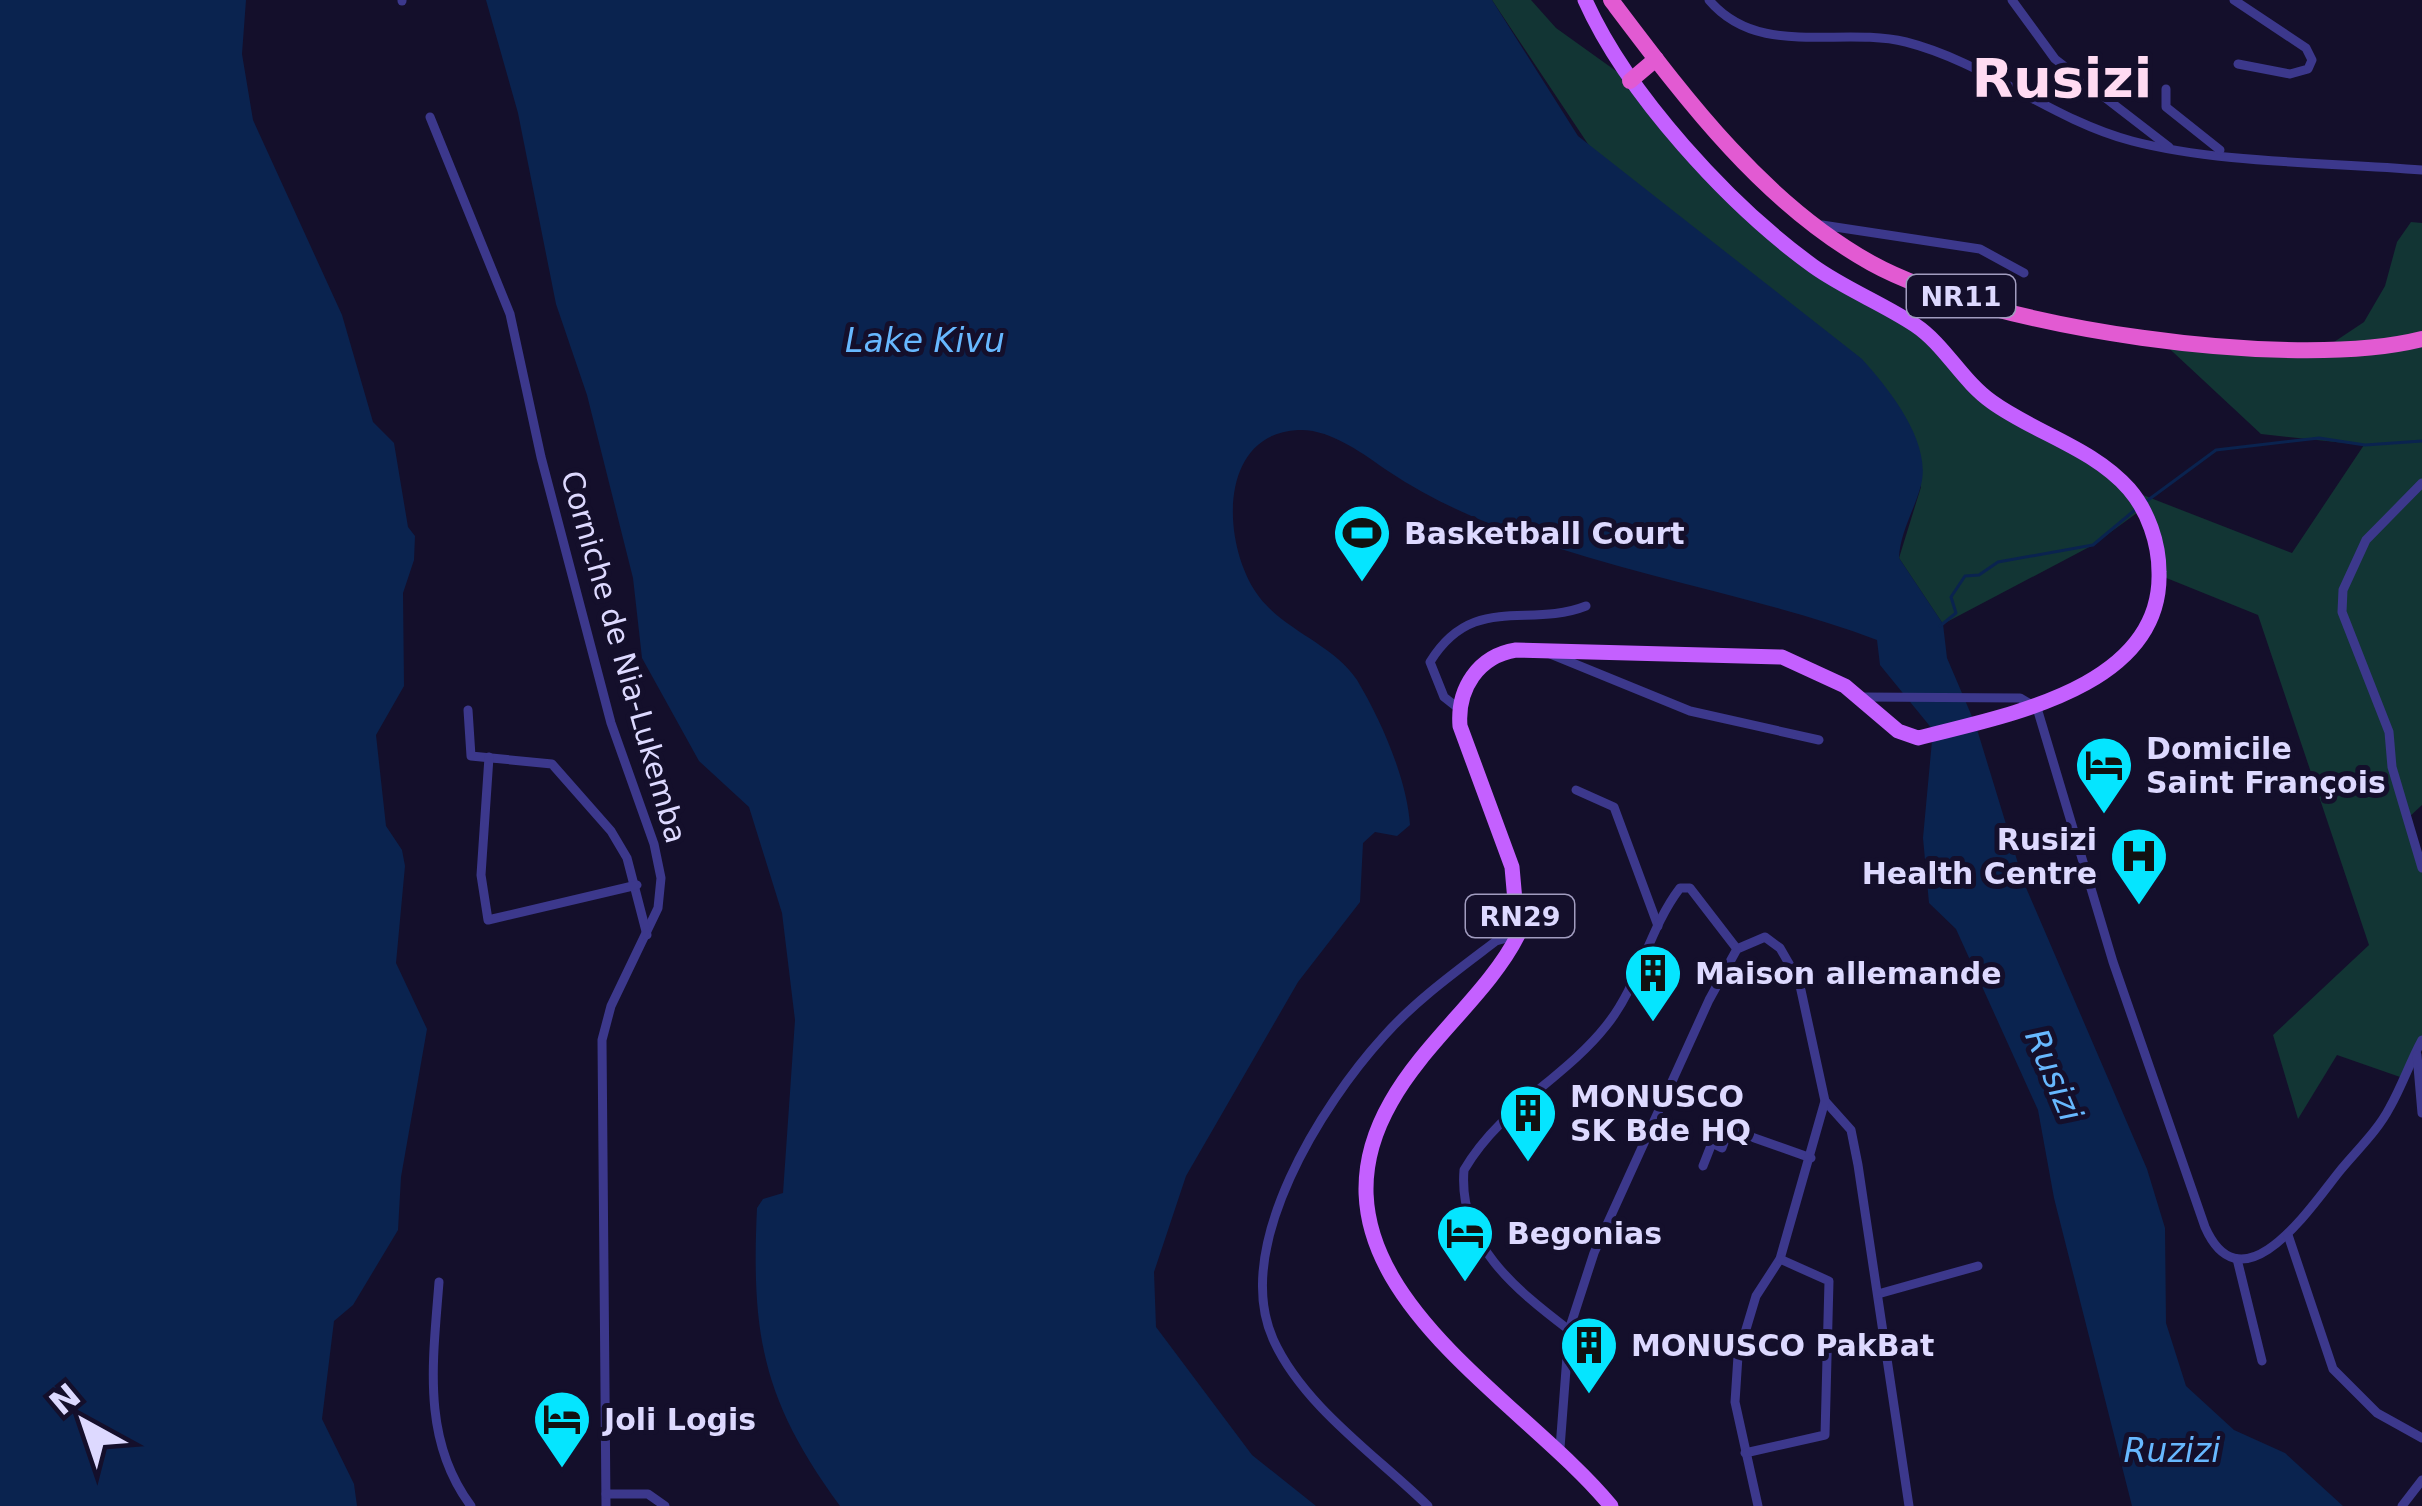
<svg xmlns="http://www.w3.org/2000/svg" width="2422" height="1506" viewBox="0 0 2422 1506" font-family="'DejaVu Sans',sans-serif">
	<style>
		.green { fill: #123534 }
		.water { fill: #0a234f }
		.lines { fill: none; stroke-linecap: round; stroke-linejoin: round }
		.stream { stroke: #0a234f; stroke-width: 3 }
		.minor { stroke: #3c388c; stroke-width: 9 }
		.primary { stroke: #c460ff; stroke-width: 15 }
		.trunk { stroke: #e25ad2; stroke-width: 16 }
		.labels { text-anchor: middle; dominant-baseline: central; stroke-width: 10; stroke-linejoin: round; paint-order: stroke }
		.shield { fill: #140f2b; stroke: #a19cbf; stroke-width: 3 }
		.shield-label { font-size: 27px; font-weight: bold; fill: #ddd9ff }
		.poi-label { font-size: 30px; font-weight: bold; fill: #ddd9ff; stroke: #140f2b; text-anchor: start }
		.street-label { font-size: 30px; fill: #ddd9ff; stroke: #140f2b }
		.water-label { font-size: 33px; font-style: italic; fill: #67b8ff; stroke: #140f2b }
		.town-label { font-size: 54px; font-weight: bold; fill: #ffdbf2; stroke: #140f2b }
	</style>
	<rect width="100%" height="100%" fill="#140f2b"/>
	<path class="green" d="M1492,0H1531L1556,28L1630,81L1784,241L1916,326L1971,383L2130,490L2292,553L2364,445L2261,434L2159,339L2322,350L2364,322L2385,286L2397,242L2411,222L2422,223V805L2408,818L2422,868V1040L2403,1078L2337,1055L2298,1119L2273,1035L2369,945L2258,615L2159,575L2141,510L2093,545L1943,624L1899,558L1921,487L1861,359L1592,150Z"/>
	<g class="water">
		<path d="M0,0H246L242,54L253,120L342,315L373,422L394,443L408,527L415,536L414,560L403,593L404,686L376,735L386,826L402,850L405,866L396,963L427,1029L401,1177L398,1230L353,1305L334,1321L322,1419L354,1484L357,1506H0Z"/>
		<path d="M486,0H1492L1578,136L1862,359C1889,389 1932,442 1921,485C1915,509 1900,532 1899,558L1943,624L1947,658L1976,726L2024,883L2147,1169L2165,1228L2166,1323L2186,1386L2234,1430L2285,1453L2343,1506H2132L2054,1198L2038,1110L1956,929L1929,903L1923,838L1933,730L1880,665L1877,640C1724,582 1525,563 1388,471C1364,454 1329,428 1298,430C1215,434 1222,550 1260,598C1286,631 1334,645 1357,680C1381,720 1407,779 1410,825L1397,836L1375,832L1363,843L1360,902L1298,982L1186,1176L1154,1272L1156,1327L1252,1455L1316,1506H840C763,1401 751,1336 757,1208L763,1199L783,1193L795,1020L782,913L749,807L699,761L642,658L633,578L587,395L556,304L518,113Z"/>
	</g>
	<g class="lines">
		<g class="stream">
			<path d="M2144,503L2216,450L2319,438L2365,445L2422,441"/>
			<path d="M1940,626L1956,613L1951,597L1965,576L1979,575L1998,562L2093,545L2136,509"/>
		</g>
		<g class="minor">
			<path d="M402,0V1"/>
			<path d="M1709,0C1759,59 1839,26 1906,42C1985,62 2052,120 2132,141C2220,164 2330,162 2422,170"/>
			<path d="M2012,0L2055,59L2169,147"/>
			<path d="M2234,0L2306,48L2312,60L2308,69L2290,74L2238,64"/>
			<path d="M2166,89V107L2220,150"/>
			<path d="M430,117L510,314L541,457L611,723L654,844L661,878L658,908L611,1006L602,1040L606,1506"/>
			<path d="M1822,225L1980,249L2024,273"/>
			<path d="M2422,483L2366,540L2343,590L2342,612L2389,732L2392,767L2422,868"/>
			<path d="M1548,653L1690,711L1819,740"/>
			<path d="M1862,697L2020,698L2037,708L2113,962L2205,1227C2242,1311 2311,1207 2339,1172C2356,1151 2377,1132 2390,1107C2402,1086 2410,1062 2422,1040"/>
			<path d="M1458,708L1444,697L1430,662C1473,592 1528,629 1586,606"/>
			<path d="M468,710L471,756L552,764L611,831L627,858L647,935"/>
			<path d="M489,757L481,875L488,920L637,885"/>
			<path d="M1576,790L1614,807L1658,926"/>
			<path d="M2417,1055L2422,1113"/>
			<path d="M1825,1101L1851,1130L1858,1165L1909,1506"/>
			<path d="M1703,1166L1712,1143L1722,1148L1729,1129L1811,1158"/>
			<path d="M2288,1235L2333,1369L2377,1413L2422,1438"/>
			<path d="M2237,1259L2262,1361"/>
			<path d="M439,1282C433,1361 421,1439 471,1506"/>
			<path d="M1878,1294L1978,1266"/>
			<path d="M1569,1330L1594,1253L1709,1000L1737,949L1765,937L1780,948L1799,981L1825,1101L1780,1259L1756,1296L1738,1356L1735,1402L1758,1506"/>
			<path d="M1560,1448L1569,1330C1515,1289 1458,1243 1464,1170C1501,1107 1564,1079 1606,1026C1640,984 1648,930 1680,888H1690L1737,949"/>
			<path d="M1745,1453L1825,1435L1829,1281L1780,1259"/>
			<path d="M606,1494H648L665,1506"/>
			<path d="M1428,1506C1377,1456 1303,1406 1273,1339C1232,1246 1322,1104 1384,1036C1416,1000 1458,970 1496,941L1518,935"/>
			<path d="M2402,1506L2422,1480"/>
		</g>
		<path class="primary" d="M1585,0C1627,94 1729,205 1813,266C1845,289 1882,303 1915,325C1945,345 1962,381 1992,402C2035,433 2093,448 2129,489C2148,511 2159,543 2159,572C2163,689 2002,716 1918,738L1898,731L1845,686L1782,657L1516,650C1478,656 1457,689 1460,726L1512,867L1518,935C1489,993 1425,1041 1391,1102C1291,1277 1517,1392 1611,1506"/>
		<g class="trunk">
			<path d="M1611,0C1685,98 1762,202 1871,263C1988,328 2292,372 2422,339"/>
			<path d="M1630,81L1656,59"/>
		</g>
	</g>
	<defs>
		<g id="stadium-pin" transform="scale(3)"><path d="M0 17L-7.5 6A9.5 9.5 0 1 1 7.5 6Z" fill="#05e5ff" stroke="#140f2b"/><path d="M0-5a6.5 5 0 1 0 0 10a6.5 5 0 1 0 0-10ZM-3.5-1.8h7v3.6h-7Z" fill="#111"/></g>
		<g id="hotel-pin" transform="scale(3)"><path d="M0 17L-7.5 6A9.5 9.5 0 1 1 7.5 6Z" fill="#05e5ff" stroke="#140f2b"/><path d="M-6-4.5h1.5V1H6V5H4.5V3h-9V5H-6ZM-4 0a1.8 1.8 0 1 1 3.6 0ZM.5 0V-2.5h3Q6-2.5 6 0Z" fill="#111"/></g>
		<g id="hospital-pin" transform="scale(3)"><path d="M0 17L-7.5 6A9.5 9.5 0 1 1 7.5 6Z" fill="#05e5ff" stroke="#140f2b"/><path d="M-5-5h3v3.5h4V-5h3V5h-3V1.5h-4V5h-3Z" fill="#111"/></g>
		<g id="building-pin" transform="scale(3)"><path d="M0 17L-7.5 6A9.5 9.5 0 1 1 7.5 6Z" fill="#05e5ff" stroke="#140f2b"/><path d="M-4-6H4V6H1V3H-1V6H-4ZM-2.5-4.3h1.7v1.8h-1.7ZM.8-4.3h1.7v1.8H.8ZM-2.5-1h1.7V.8h-1.7ZM.8-1h1.7V.8H.8Z" fill="#111"/></g>
	</defs>
	<g fill-rule="evenodd">
		<use href="#stadium-pin" x="1362" y="533"/>
		<use href="#hotel-pin" x="2104" y="765"/>
		<use href="#hospital-pin" x="2139" y="856"/>
		<use href="#building-pin" x="1653" y="973"/>
		<use href="#building-pin" x="1528" y="1113"/>
		<use href="#hotel-pin" x="1465" y="1233"/>
		<use href="#building-pin" x="1589" y="1345"/>
		<use href="#hotel-pin" x="562" y="1419"/>
	</g>
	<g class="labels">
		<g class="shield">
			<rect x="1907" y="275" width="108" height="42" rx="9"/>
			<rect x="1466" y="895" width="108" height="42" rx="9"/>
		</g>
		<g class="shield-label">
			<text x="1961" y="296">NR11</text>
			<text x="1520" y="916">RN29</text>
		</g>
		<g class="poi-label">
			<text x="1404" y="533">Basketball Court</text>
			<text x="2146" y="748">Domicile<tspan x="2146" dy="34">Saint François</tspan></text>
			<text x="2097" y="839" text-anchor="end">Rusizi<tspan x="2097" dy="34">Health Centre</tspan></text>
			<text x="1695" y="973">Maison allemande</text>
			<text x="1570" y="1096">MONUSCO<tspan x="1570" dy="34">SK Bde HQ</tspan></text>
			<text x="1507" y="1233">Begonias</text>
			<text x="1631" y="1345">MONUSCO PakBat</text>
			<text x="604" y="1419">Joli Logis</text>
		</g>
		<g class="street-label">
			<text transform="translate(624 657) rotate(74)">Corniche de Nia-Lukemba</text>
		</g>
		<g class="water-label">
			<text x="925" y="340">Lake Kivu</text>
			<text transform="translate(2054 1075) rotate(67)">Rusizi</text>
			<text x="2172" y="1450">Ruzizi</text>
		</g>
		<g class="town-label">
			<text x="2062" y="78">Rusizi</text>
		</g>
	</g>
	<g transform="translate(84 1422) rotate(320)" stroke="#140f2b" stroke-width="9" paint-order="stroke">
	<path d="M0-9L21 45L0 30L-21 45Z" fill="#ddd9ff"/>
	<text y="-18" font-size="33" font-weight="bold" text-anchor="middle" fill="#ddd9ff">N</text>
	</g>
</svg>
